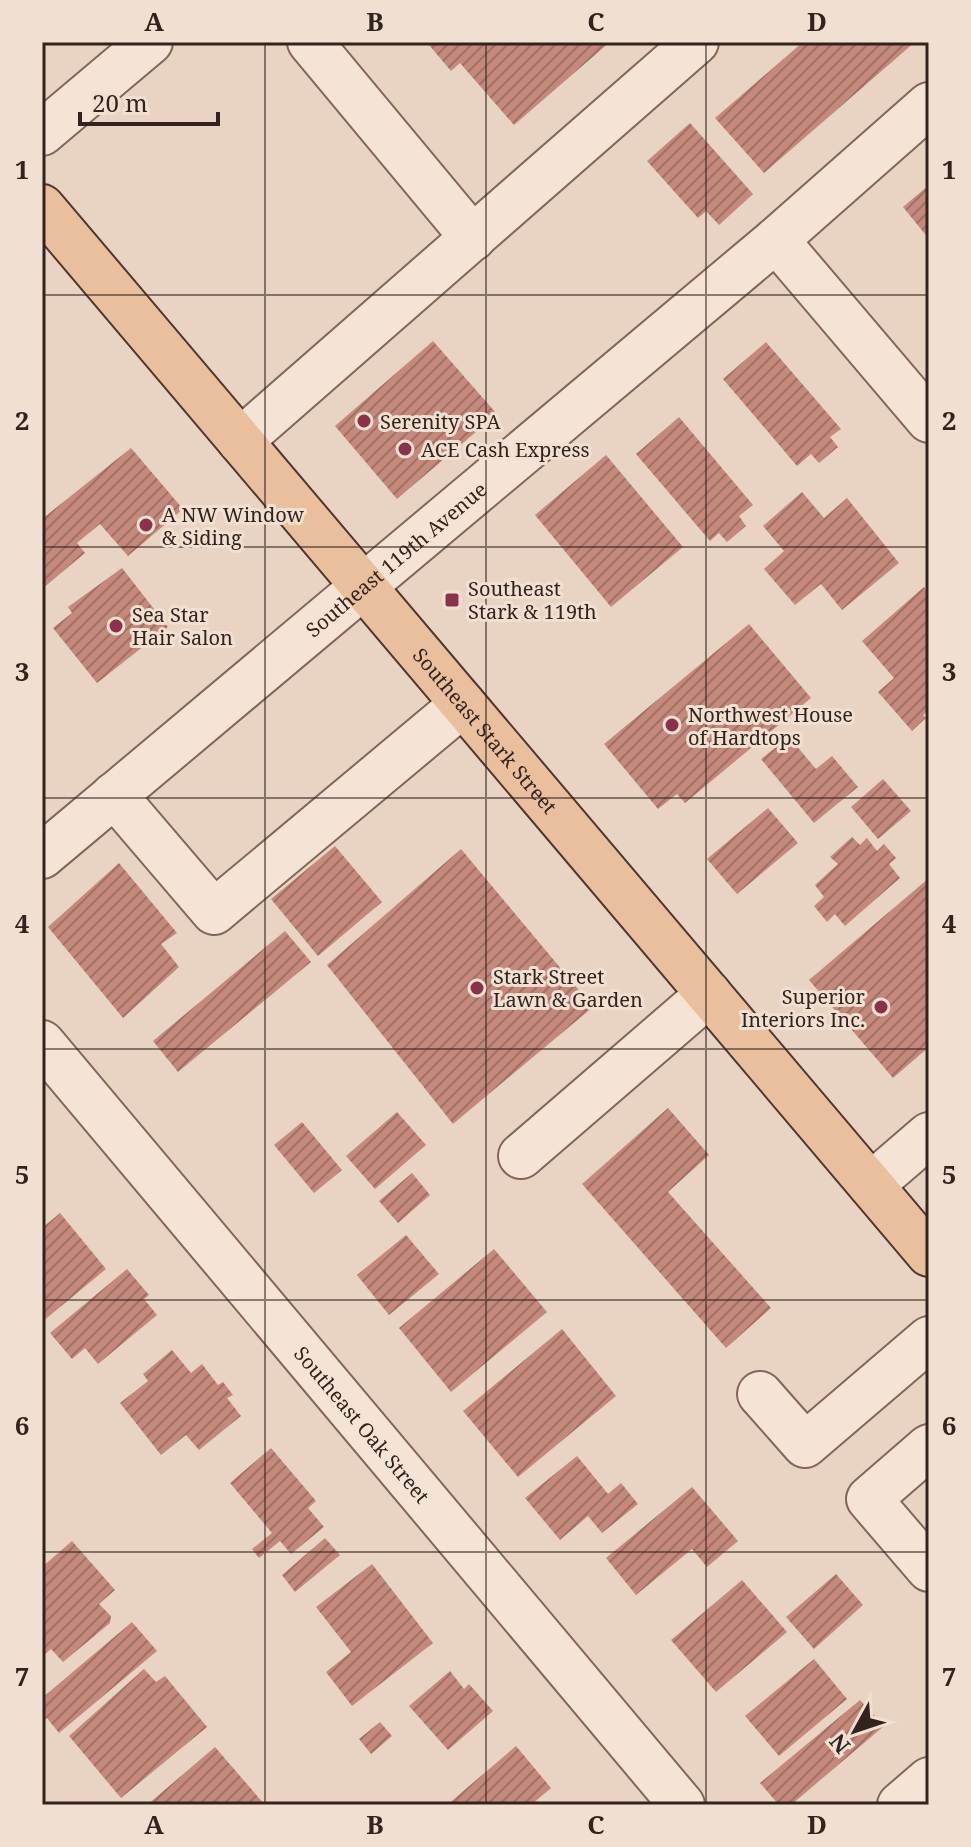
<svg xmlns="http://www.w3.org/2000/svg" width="971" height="1847" viewBox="0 0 971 1847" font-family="'Noto Serif',serif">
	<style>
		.building { fill: url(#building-hatch) }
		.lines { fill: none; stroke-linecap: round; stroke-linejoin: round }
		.minor-casing { stroke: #81675b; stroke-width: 48 }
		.major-casing { stroke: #4f372f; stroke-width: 48 }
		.minor { stroke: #f5e4d5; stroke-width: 44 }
		.major { stroke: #e9bf9e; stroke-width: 44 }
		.grid { fill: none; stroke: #33231e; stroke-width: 2; stroke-opacity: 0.55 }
		.poi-dot { fill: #8a3247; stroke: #f1e0d1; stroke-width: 3 }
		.labels { text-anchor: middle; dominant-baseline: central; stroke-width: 6; stroke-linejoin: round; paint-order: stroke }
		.poi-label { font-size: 20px; fill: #33231e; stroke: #f1e0d1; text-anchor: start }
		.street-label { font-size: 20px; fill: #33231e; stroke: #f1e0d1 }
		.neatline { fill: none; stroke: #33231e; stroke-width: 3 }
		.grid-label { font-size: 26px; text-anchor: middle; font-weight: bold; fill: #33231e }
	</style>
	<defs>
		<pattern id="building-hatch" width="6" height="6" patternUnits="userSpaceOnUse" patternTransform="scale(2)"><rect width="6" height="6" fill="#c4897c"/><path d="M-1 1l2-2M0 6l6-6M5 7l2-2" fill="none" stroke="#a07065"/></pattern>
	</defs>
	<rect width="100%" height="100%" fill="#e9d4c3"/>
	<g class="building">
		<path d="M432,42H610L514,125L460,63L451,71L429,45Z"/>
		<path d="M803,42H915L764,173L715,118Z"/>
		<path d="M690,123L753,194L719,225L706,211L698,218L647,161Z"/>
		<path d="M929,185V239L903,207Z"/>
		<path d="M433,341L497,414L397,499L335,426Z"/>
		<path d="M766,342L841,429L830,437L838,447L819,463L811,454L797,466L723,379Z"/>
		<path d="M679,417L753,505L739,516L746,526L727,542L719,533L710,541L636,454Z"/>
		<path d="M131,448L183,509L128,556L100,524L77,543L85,553L42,589V519Z"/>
		<path d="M606,455L683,547L611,607L535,515Z"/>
		<path d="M802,492L824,518L847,498L899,563L842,610L821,584L795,605L764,569L784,551L763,526Z"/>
		<path d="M122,568L168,627L97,683L53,628L72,613L68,607Z"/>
		<path d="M924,587L929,594V710L923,715L926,718L912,731L878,692L894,678L862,641Z"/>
		<path d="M749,624L811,698L685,803L677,794L658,809L604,744Z"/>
		<path d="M789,737L816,769L832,756L858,787L814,823L761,759Z"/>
		<path d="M883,779L911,811L878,839L851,807Z"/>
		<path d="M768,808L798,843L737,894L707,859Z"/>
		<path d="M852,837L860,845L867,838L877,851L884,844L896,858L889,864L900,878L845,926L835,914L827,922L814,906L824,897L815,885L838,864L830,857Z"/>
		<path d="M335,846L382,902L318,956L271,899Z"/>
		<path d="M461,849L593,1007L453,1124L327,965Z"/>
		<path d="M119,863L177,933L161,944L179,967L123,1018L48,927Z"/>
		<path d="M929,878V1047L893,1078L809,980Z"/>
		<path d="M285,931L311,962L178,1072L153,1041Z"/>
		<path d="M668,1108L709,1155L668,1192L771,1308L726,1348L582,1184Z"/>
		<path d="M397,1112L426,1145L375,1189L346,1156Z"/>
		<path d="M302,1122L342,1170L314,1193L274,1145Z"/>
		<path d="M412,1173L430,1195L398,1223L379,1201Z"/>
		<path d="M60,1213L106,1269L42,1322V1228Z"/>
		<path d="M406,1235L439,1274L389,1315L357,1275Z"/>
		<path d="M494,1249L547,1312L451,1392L399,1328Z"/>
		<path d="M127,1269L149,1295L144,1299L157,1315L98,1364L85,1348L72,1359L50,1333Z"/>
		<path d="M562,1329L616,1396L518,1477L463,1411Z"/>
		<path d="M172,1350L191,1373L202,1364L218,1385L223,1382L233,1395L227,1398L241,1416L199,1450L186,1435L161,1455L120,1403L148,1381L143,1374Z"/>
		<path d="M271,1448L316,1501L308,1508L324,1527L291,1554L280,1541L259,1558L252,1549L272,1533L230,1483Z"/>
		<path d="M577,1456L608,1494L621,1483L638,1504L602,1533L588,1516L560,1540L525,1498Z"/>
		<path d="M692,1487L738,1541L707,1567L692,1549L636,1595L606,1558Z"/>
		<path d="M325,1538L340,1555L295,1592L282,1575Z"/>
		<path d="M72,1541L115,1590L99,1604L111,1616L110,1623L63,1662L51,1649L42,1657V1567Z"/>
		<path d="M372,1564L433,1643L352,1706L326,1672L351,1652L316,1607Z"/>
		<path d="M836,1574L863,1605L814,1649L786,1617Z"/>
		<path d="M742,1580L787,1632L716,1692L671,1640Z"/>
		<path d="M132,1622L157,1651L59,1733L47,1718L42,1721V1698Z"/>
		<path d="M814,1659L847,1699L779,1756L745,1716Z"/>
		<path d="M144,1669L156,1682L165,1676L207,1727L121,1798L69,1736Z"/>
		<path d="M450,1671L464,1689L469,1684L493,1711L448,1750L409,1706Z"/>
		<path d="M860,1700L884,1726L791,1805H779L760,1783Z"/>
		<path d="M380,1722L392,1736L371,1754L359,1739Z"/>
		<path d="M516,1746L551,1788L531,1805H447Z"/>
		<path d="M215,1747L265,1805H147Z"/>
	</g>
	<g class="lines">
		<g class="minor-casing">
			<g id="minor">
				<path d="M310,42L473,238"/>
				<path d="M42,133L150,42"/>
				<path d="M776,240L929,420"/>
				<path d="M240,441L696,42"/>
				<path d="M114,795L214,912L463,704"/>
				<path id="s1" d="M42,856L776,240L929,105"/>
				<path id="s2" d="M42,1043L682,1805"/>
				<path d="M521,1156L709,994"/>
				<path d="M871,1185L929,1135"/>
				<path d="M760,1394L805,1445L929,1339"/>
				<path d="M929,1447L869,1499L929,1569"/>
				<path d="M900,1805L929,1780"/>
			</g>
		</g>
		<g class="major-casing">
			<g id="major">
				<path id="s3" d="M42,207L929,1254"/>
			</g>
		</g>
		<use href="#minor" class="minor"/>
		<use href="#major" class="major"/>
	</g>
	<path class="grid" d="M265,42V1805M486,42V1805M706,42V1805M42,295H929M42,547H929M42,798H929M42,1049H929M42,1300H929M42,1552H929"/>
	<g class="poi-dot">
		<circle cx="364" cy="421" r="8"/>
		<circle cx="405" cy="449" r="8"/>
		<circle cx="146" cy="525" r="8"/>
		<rect x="444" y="592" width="16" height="16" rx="4"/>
		<circle cx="116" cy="626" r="8"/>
		<circle cx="672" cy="725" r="8"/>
		<circle cx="477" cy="988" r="8"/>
		<circle cx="881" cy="1007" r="8"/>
	</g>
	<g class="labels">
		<g class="poi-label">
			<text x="380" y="421">Serenity SPA</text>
			<text x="421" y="449">ACE Cash Express</text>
			<text x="162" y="514">A NW Window<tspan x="162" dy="23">&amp; Siding</tspan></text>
			<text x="468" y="588">Southeast<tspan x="468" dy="23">Stark &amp; 119th</tspan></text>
			<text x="132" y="614">Sea Star<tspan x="132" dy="23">Hair Salon</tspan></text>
			<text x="688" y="714">Northwest House<tspan x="688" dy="23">of Hardtops</tspan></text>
			<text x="493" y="976">Stark Street<tspan x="493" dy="23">Lawn &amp; Garden</tspan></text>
			<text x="865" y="996" text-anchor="end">Superior<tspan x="865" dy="23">Interiors Inc.</tspan></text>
		</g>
		<g class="street-label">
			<text stroke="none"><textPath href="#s1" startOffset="462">Southeast 119th Avenue</textPath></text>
			<text stroke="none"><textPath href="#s3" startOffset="686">Southeast Stark Street</textPath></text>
			<text stroke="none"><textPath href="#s2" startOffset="498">Southeast Oak Street</textPath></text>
		</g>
	</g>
	<rect width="971" height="1847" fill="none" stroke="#f1e0d1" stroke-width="88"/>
	<g transform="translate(855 1731) rotate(230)" stroke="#f1e0d1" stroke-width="6" paint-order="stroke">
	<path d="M0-6L14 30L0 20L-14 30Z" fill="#33231e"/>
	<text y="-12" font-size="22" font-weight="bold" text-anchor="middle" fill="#33231e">N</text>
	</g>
	<path d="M80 112v12h138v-12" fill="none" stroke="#33231e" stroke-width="4"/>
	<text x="92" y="112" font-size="24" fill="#33231e" stroke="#f1e0d1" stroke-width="6" paint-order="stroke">20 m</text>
	<rect x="44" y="44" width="883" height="1759" class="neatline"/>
	<g class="grid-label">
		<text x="154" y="31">A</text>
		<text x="375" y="31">B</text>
		<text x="596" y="31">C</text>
		<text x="817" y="31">D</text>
		<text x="22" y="179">1</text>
		<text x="949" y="179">1</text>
		<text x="22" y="430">2</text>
		<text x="949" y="430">2</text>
		<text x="22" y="681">3</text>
		<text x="949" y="681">3</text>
		<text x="22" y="933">4</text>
		<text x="949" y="933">4</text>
		<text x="22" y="1184">5</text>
		<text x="949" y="1184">5</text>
		<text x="22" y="1435">6</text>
		<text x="949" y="1435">6</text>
		<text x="22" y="1686">7</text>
		<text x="949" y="1686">7</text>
		<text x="154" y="1834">A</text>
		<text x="375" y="1834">B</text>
		<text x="596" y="1834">C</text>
		<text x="817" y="1834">D</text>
	</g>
</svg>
